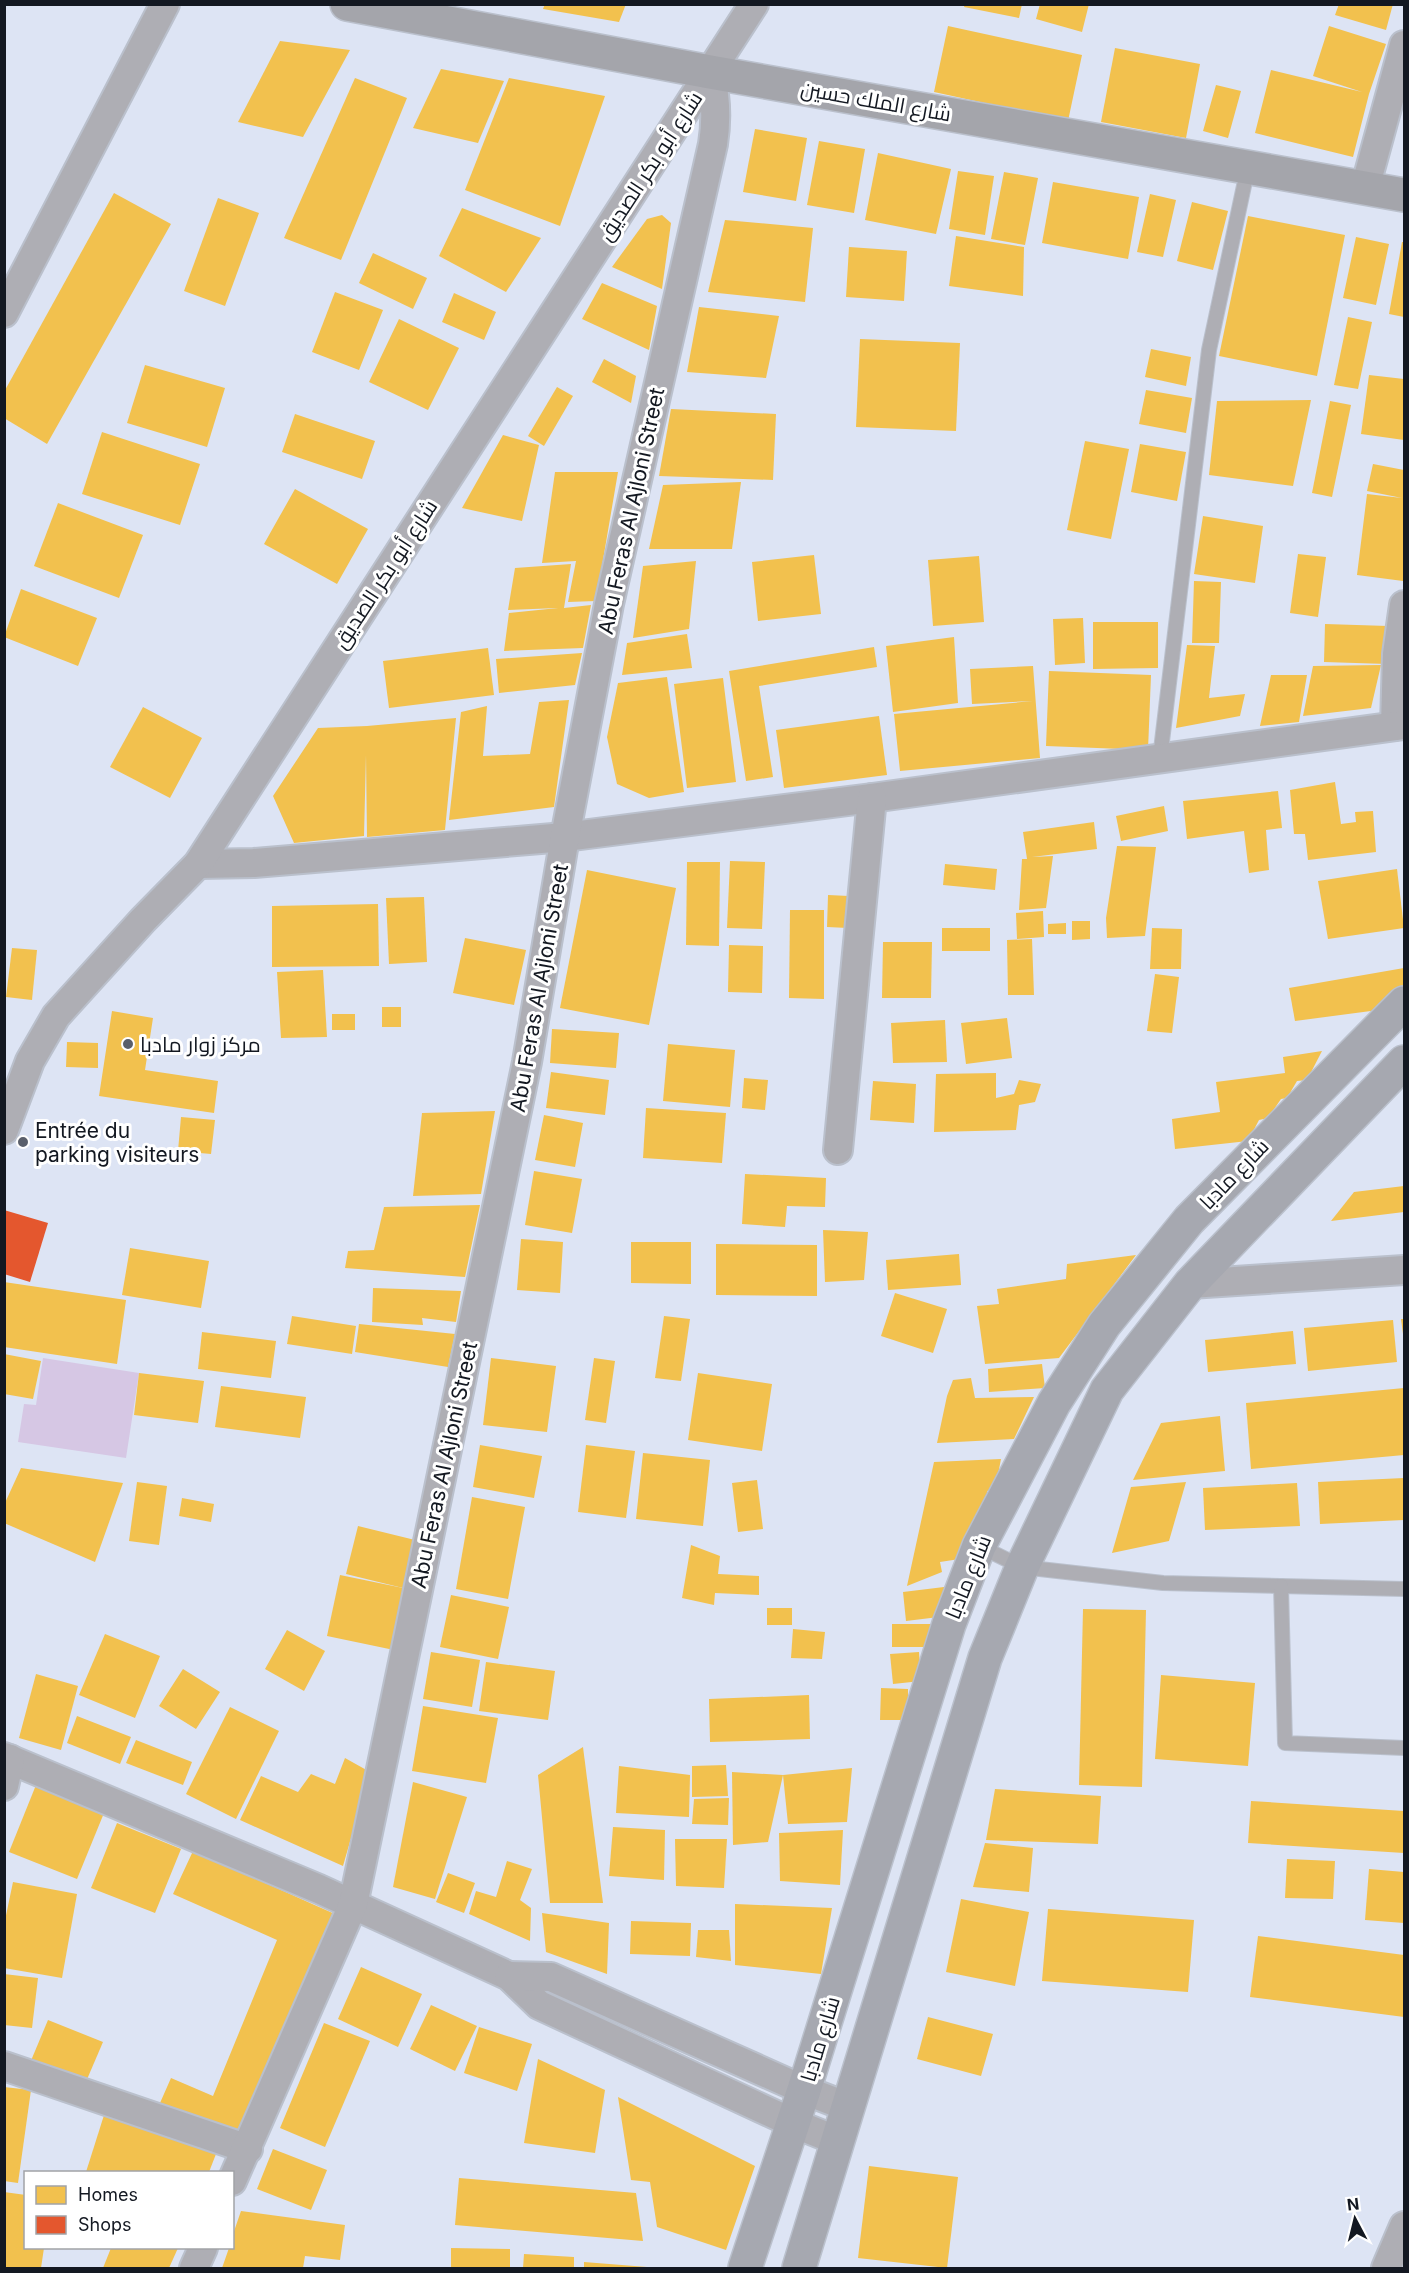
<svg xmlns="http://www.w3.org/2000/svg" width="1409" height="2273" viewBox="0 0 1409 2273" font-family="Inter,Cairo,sans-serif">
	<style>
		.green { fill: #d6c7e4 }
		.homes { fill: #f2c14e }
		.shops { fill: #e4572e }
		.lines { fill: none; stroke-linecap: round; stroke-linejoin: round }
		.service-casing { stroke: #bac0cc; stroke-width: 16 }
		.minor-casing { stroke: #bac0cc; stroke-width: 32 }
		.secondary-casing { stroke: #bac0cc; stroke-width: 36 }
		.primary-casing { stroke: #bac0cc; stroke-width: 36 }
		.service { stroke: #aeaeb4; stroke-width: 14 }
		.minor { stroke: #aeaeb4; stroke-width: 28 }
		.secondary { stroke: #a4a5ab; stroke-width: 33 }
		.primary { stroke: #a6a8b0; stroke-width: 33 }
		.poi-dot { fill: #5a5f6b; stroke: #fff; stroke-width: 2 }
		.labels { text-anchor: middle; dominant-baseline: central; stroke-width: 6; stroke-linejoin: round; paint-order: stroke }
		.street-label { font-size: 21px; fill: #131821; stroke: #fff }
		.poi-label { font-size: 21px; fill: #131821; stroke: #fff; text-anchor: start }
	</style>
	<rect width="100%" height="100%" fill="#dde4f4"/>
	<path class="green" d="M43,1358L139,1373L126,1458L18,1442L24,1404L36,1405Z"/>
	<g class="homes">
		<path d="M545,4H626L619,22L543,9Z"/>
		<path d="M965,4H1022L1019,18L964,7Z"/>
		<path d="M1040,4H1089L1082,32L1036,19Z"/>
		<path d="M1339,4H1393L1386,30L1335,15Z"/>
		<path d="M948,26L1082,55L1068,121L934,92Z"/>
		<path d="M1329,26L1386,44L1369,94L1353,157L1255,133L1271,70L1362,92L1313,76Z"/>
		<path d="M280,41L350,50L303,137L238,122Z"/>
		<path d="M1115,48L1200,64L1186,138L1101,122Z"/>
		<path d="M441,69L504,81L478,143L413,128Z"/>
		<path d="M355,78L407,98L341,260L284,238Z"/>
		<path d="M509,78L605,96L560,226L465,190Z"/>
		<path d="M1216,85L1241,91L1228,138L1203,131Z"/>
		<path d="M755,129L807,138L796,201L743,192Z"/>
		<path d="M819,141L865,149L854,213L807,205Z"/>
		<path d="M878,153L951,169L936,234L865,220Z"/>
		<path d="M958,171L994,176L985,235L949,229Z"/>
		<path d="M1004,172L1038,178L1025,245L991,239Z"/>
		<path d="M1053,182L1139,197L1128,259L1042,243Z"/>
		<path d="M114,193L171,224L47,444L4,418V392Z"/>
		<path d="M1150,194L1176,200L1163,257L1137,252Z"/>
		<path d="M218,198L259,213L225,306L184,291Z"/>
		<path d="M1192,202L1228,211L1213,270L1177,261Z"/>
		<path d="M462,208L541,238L506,292L439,256Z"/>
		<path d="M662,215L671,223L662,289L612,267L647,219Z"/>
		<path d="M1248,216L1345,235L1317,376L1219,356Z"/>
		<path d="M725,220L813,228L805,302L708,292Z"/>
		<path d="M956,236L1024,247L1023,296L949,286Z"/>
		<path d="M1356,237L1389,244L1376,305L1343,298Z"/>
		<path d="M1402,242H1404V317L1389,314Z"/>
		<path d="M849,247L907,251L904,301L846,297Z"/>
		<path d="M373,253L427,278L413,309L359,283Z"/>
		<path d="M602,283L657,306L649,350L582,319Z"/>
		<path d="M335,292L383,310L359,370L312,352Z"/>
		<path d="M454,293L496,312L484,340L442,322Z"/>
		<path d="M699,307L779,316L766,378L687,372Z"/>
		<path d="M1348,317L1372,322L1358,389L1334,385Z"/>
		<path d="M399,319L459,348L428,410L369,382Z"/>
		<path d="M860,339L960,343L956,431L856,427Z"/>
		<path d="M1151,349L1191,357L1186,386L1145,377Z"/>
		<path d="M604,359L636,376L631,403L592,382Z"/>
		<path d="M145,365L225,388L207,447L127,423Z"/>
		<path d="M1369,375L1404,379V440L1361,434Z"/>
		<path d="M557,387L573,396L544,446L528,436Z"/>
		<path d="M1146,390L1192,398L1186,433L1139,424Z"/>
		<path d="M1311,400L1293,486L1209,475L1217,401Z"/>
		<path d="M1330,401L1351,405L1332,497L1312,493Z"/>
		<path d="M671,409L776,414L773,480L659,476Z"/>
		<path d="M295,414L375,441L362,479L282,452Z"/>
		<path d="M102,432L200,464L180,525L82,494Z"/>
		<path d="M503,435L539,445L522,521L462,508Z"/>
		<path d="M1085,441L1129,449L1111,539L1067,530Z"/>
		<path d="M1140,444L1186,452L1177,501L1131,492Z"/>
		<path d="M1373,464L1404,470L1403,581L1357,575L1367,494L1402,498L1367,491Z"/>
		<path d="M555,472H618L596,601L568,602L576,561L542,563Z"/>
		<path d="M741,482L732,549H649L663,485Z"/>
		<path d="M295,489L368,529L337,584L264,544Z"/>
		<path d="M58,503L143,535L119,598L34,566Z"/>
		<path d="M1203,516L1263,526L1255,583L1194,574Z"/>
		<path d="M1298,554L1326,557L1318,617L1290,613Z"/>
		<path d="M814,555L821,614L758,621L752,562Z"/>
		<path d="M979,556L984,622L933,626L928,560Z"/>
		<path d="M696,561L689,629L633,638L643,566Z"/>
		<path d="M571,564L564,608L591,605L583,648L504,651L509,613L558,608L508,610L515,568Z"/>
		<path d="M1194,581L1221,582L1219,643H1192Z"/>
		<path d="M21,589L97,618L78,666L4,637Z"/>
		<path d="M1083,618L1085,663L1055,665L1053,619Z"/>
		<path d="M1093,622H1158V668L1093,669Z"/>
		<path d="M1325,624L1388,626L1387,664L1324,662Z"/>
		<path d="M687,634L692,668L622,675L627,643Z"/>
		<path d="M954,637L958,703L893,712L886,646Z"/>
		<path d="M1187,645L1215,646L1209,698L1245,694L1240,716L1176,728Z"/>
		<path d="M874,647L877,667L759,686L773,777L746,781L729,671Z"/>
		<path d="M488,648L494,695L389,708L383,661Z"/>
		<path d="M582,653L575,685L499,693L496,659Z"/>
		<path d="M1381,665L1371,708L1303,716L1313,666Z"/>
		<path d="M1033,666L1040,758L900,771L894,714L1033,701L972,704L970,669Z"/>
		<path d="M1049,671L1151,675L1148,750L1046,746Z"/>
		<path d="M1271,675H1307L1299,722L1260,726Z"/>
		<path d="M667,677L684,792L649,798L617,784L607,737L618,683Z"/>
		<path d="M723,678L736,782L687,788L674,684Z"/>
		<path d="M569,700L554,807L449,820L461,712L487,706L483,756L530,754L539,702Z"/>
		<path d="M143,707L202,738L170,798L110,767Z"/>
		<path d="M879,716L887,775L784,788L776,730Z"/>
		<path d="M456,718L445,830L367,837L366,755L364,836L294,843L273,796L318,728L367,726Z"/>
		<path d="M1335,782L1341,824L1356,822L1355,812L1373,811L1376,852L1308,860L1305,834H1294L1290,790Z"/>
		<path d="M1278,791L1282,828L1266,830L1269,870L1249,873L1244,831L1187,839L1183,801Z"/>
		<path d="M1164,806L1168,831L1121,841L1116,816Z"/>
		<path d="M1094,822L1097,849L1032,857L1053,856L1046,908L1019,910L1022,859H1027L1023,832Z"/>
		<path d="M1117,846L1156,847L1145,936L1107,938L1106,918Z"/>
		<path d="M730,861L765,862L762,929L727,928Z"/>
		<path d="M687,862H720L719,946L686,945Z"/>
		<path d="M945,864L997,869L995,890L943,885Z"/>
		<path d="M1397,869L1404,928L1328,939L1318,881Z"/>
		<path d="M587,870L676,888L649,1025L560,1008Z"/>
		<path d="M828,895L849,896L848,928L827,927Z"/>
		<path d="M424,897L427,962L389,964L386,898Z"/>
		<path d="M378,904L379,966L272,967V906Z"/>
		<path d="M790,910H824V999L789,998Z"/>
		<path d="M1043,911L1044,937L1017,939L1016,913Z"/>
		<path d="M1072,921H1090V939L1072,940Z"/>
		<path d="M1066,923V934H1048V924Z"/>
		<rect x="942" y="928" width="48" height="23"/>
		<path d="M1152,928L1182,929L1181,969H1150Z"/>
		<path d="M465,938L526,950L514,1005L453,993Z"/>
		<path d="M1032,939L1034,995H1008L1007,940Z"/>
		<path d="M883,942H932L931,998H882Z"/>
		<path d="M729,945L763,946L762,993L728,992Z"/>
		<path d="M12,948L37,950L32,1000L6,997Z"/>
		<path d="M1404,968V993L1386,1009L1295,1021L1289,988Z"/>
		<path d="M323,970L327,1037L281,1038L277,972Z"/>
		<path d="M1155,974L1179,977L1172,1033L1147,1031Z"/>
		<rect x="382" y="1007" width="19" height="20"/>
		<path d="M112,1011L153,1018L145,1070L218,1081L214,1113L99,1096Z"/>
		<rect x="332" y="1014" width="23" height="16"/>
		<path d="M1007,1018L1012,1058L966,1064L961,1023Z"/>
		<path d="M945,1020L947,1062L893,1063L891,1023Z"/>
		<path d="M552,1029L619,1033L616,1068L550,1063Z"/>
		<path d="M67,1042L98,1043V1068L66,1067Z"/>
		<path d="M668,1044L735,1050L730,1107L663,1101Z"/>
		<path d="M1322,1051L1307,1080L1297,1081L1287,1098L1281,1099L1268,1118L1259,1120L1248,1141L1175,1149L1172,1119L1220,1112L1216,1082L1285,1073L1283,1057Z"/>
		<path d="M551,1072L609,1080L605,1115L546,1108Z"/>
		<path d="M996,1073V1098L1014,1094L1019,1080L1041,1084L1035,1102L1019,1105L1016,1130L934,1132L936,1074Z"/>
		<path d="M744,1078L768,1080L765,1110L742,1108Z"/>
		<path d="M873,1081L916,1084L914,1123L870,1120Z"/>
		<path d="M646,1108L726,1113L722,1163L643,1158Z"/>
		<path d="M495,1111L481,1194L413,1196L422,1113Z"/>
		<path d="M544,1115L583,1123L575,1167L535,1160Z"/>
		<path d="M181,1117L215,1120L211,1154L178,1151Z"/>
		<path d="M534,1171L582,1179L572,1233L525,1225Z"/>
		<path d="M745,1174L826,1178L825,1207L787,1206L785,1227L742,1224Z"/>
		<path d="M1404,1186V1212L1331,1221L1354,1192Z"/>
		<path d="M480,1205L465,1277L345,1268L348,1251L374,1250L384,1207Z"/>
		<path d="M823,1230L868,1232L864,1280L825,1282Z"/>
		<path d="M521,1239L563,1242L560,1293L517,1290Z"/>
		<path d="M631,1242H691V1284L631,1283Z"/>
		<path d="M716,1244L817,1245V1296L716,1295Z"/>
		<path d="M130,1248L209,1261L201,1308L122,1295Z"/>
		<path d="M959,1254L961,1285L888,1290L886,1260Z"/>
		<path d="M1136,1255L1059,1358L985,1364L977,1306L999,1304L997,1289L1066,1279L1067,1264Z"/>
		<path d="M4,1282L126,1300L117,1364L4,1347Z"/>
		<path d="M373,1288L461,1291L456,1322L422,1318L423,1325L372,1322Z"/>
		<path d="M895,1293L947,1309L933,1353L881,1336Z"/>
		<path d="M292,1316L356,1326L352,1354L287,1344Z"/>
		<path d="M664,1316L690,1319L681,1381L655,1378Z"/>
		<path d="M1401,1319H1404V1334H1403Z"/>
		<path d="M1393,1320L1397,1362L1308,1371L1304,1328Z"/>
		<path d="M359,1324L455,1334L448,1367L355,1352Z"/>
		<path d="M1293,1331L1296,1364L1208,1372L1205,1340Z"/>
		<path d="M202,1332L276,1341L271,1378L198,1369Z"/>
		<path d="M4,1354L41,1361L33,1399L4,1394Z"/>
		<path d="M491,1358L556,1366L547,1432L483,1425Z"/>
		<path d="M594,1358L615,1361L606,1423L585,1420Z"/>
		<path d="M1042,1364L1045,1388L989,1392L988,1369Z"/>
		<path d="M139,1373L204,1381L198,1423L134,1415Z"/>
		<path d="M698,1373L772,1384L762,1451L688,1440Z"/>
		<path d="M971,1378L975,1398L1034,1397L1014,1439L937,1443L947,1396L953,1380Z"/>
		<path d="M221,1386L306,1397L300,1438L215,1427Z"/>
		<path d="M1404,1388V1455L1251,1469L1246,1403Z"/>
		<path d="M1220,1416L1225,1471L1133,1480L1161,1423Z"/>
		<path d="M480,1445L542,1456L534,1498L473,1487Z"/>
		<path d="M586,1445L635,1451L626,1518L578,1512Z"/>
		<path d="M643,1453L710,1460L703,1526L636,1519Z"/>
		<path d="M1001,1459L995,1490L987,1491V1510L978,1511L979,1528L966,1558L940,1562L942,1572L907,1586L934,1462Z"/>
		<path d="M21,1468L123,1483L95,1562L4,1523V1505Z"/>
		<path d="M1404,1478V1520L1320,1524L1318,1482Z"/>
		<path d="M757,1480L763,1529L738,1532L732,1483Z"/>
		<path d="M137,1482L167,1486L159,1545L129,1541Z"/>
		<path d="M1186,1482L1169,1541L1112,1553L1131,1487Z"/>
		<path d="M1297,1483L1300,1526L1205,1530L1203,1488Z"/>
		<path d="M472,1497L525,1507L508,1599L456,1589Z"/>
		<path d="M182,1498L214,1504L211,1522L179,1516Z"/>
		<path d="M358,1526L415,1540L403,1588L346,1574Z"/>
		<path d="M691,1545L720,1556L718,1574L759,1576V1595L715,1593L714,1605L682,1598Z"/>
		<path d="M340,1575L408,1589L394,1650L327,1636Z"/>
		<path d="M944,1587L947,1616L906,1621L903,1592Z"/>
		<path d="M451,1595L509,1607L498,1659L440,1647Z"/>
		<rect x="767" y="1608" width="25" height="17"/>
		<path d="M1083,1609L1146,1610L1142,1787L1079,1785Z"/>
		<rect x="892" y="1624" width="40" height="23"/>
		<path d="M793,1629L825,1632L822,1659L791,1658Z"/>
		<path d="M287,1630L325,1651L304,1691L265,1669Z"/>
		<path d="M105,1634L160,1656L135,1718L79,1695Z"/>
		<path d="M431,1652L480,1660L472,1707L423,1699Z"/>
		<path d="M919,1652L921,1681L893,1684L890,1654Z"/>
		<path d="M486,1662L555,1671L548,1720L479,1711Z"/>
		<path d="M183,1669L220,1692L196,1729L159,1706Z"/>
		<path d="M36,1674L78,1686L61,1750L19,1738Z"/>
		<path d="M1161,1675L1255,1683L1248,1766L1155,1759Z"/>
		<path d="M881,1688L908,1689V1720H880Z"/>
		<path d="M809,1695L810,1739L710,1742L709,1699Z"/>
		<path d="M423,1706L498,1718L486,1783L412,1771Z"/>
		<path d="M230,1707L279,1731L236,1819L186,1794Z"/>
		<path d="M77,1716L131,1737L120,1764L67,1743Z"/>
		<path d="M136,1740L192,1762L183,1785L126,1763Z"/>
		<path d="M583,1747L603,1903H550L538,1775Z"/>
		<path d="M345,1758L370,1772L343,1866L240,1820L261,1776L298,1792L311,1774L335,1784Z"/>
		<path d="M726,1765L728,1796L692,1797V1766Z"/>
		<path d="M619,1766L690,1775L689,1817L616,1813Z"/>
		<path d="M852,1768L847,1822L788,1824L783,1775Z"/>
		<path d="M732,1772L783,1775L768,1842L733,1845Z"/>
		<path d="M413,1782L467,1797L435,1899L393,1887Z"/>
		<path d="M36,1785L104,1813L77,1879L9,1852Z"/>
		<path d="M995,1789L1101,1796L1098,1844L986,1840Z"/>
		<path d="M729,1798L728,1825L692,1824L694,1799Z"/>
		<path d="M1251,1801L1404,1811V1853L1248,1843Z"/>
		<path d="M117,1823L181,1849L155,1913L91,1888Z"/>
		<path d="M613,1827L665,1830L664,1880L609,1876Z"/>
		<path d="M843,1830L840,1885L780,1881L779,1833Z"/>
		<path d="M675,1839H727L724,1888L676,1886Z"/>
		<path d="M985,1843L1033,1848L1029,1892L973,1887Z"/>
		<path d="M193,1851L337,1915L237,2137L160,2103L171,2078L213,2096L277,1940L173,1894Z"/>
		<path d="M1287,1859L1335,1861L1333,1899L1285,1898Z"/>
		<path d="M507,1861L532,1869L520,1900L531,1908L530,1941L469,1914L476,1891L496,1897Z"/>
		<path d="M1369,1869L1404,1872V1923L1365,1920Z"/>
		<path d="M448,1873L475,1883L464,1913L436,1902Z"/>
		<path d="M13,1882L77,1894L62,1978L4,1968V1925Z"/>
		<path d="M961,1899L1029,1912L1015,1986L946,1972Z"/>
		<path d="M735,1904L832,1908L821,1974L735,1965Z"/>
		<path d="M1048,1909L1194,1920L1188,1992L1042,1981Z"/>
		<path d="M542,1913L609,1923L607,1974L546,1952Z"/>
		<path d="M631,1921L691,1923L690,1956L630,1954Z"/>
		<path d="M698,1930H729L731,1961L696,1957Z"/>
		<path d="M1258,1936L1404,1955V2017L1250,1997Z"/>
		<path d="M361,1967L422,1994L398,2047L338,2019Z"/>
		<path d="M4,1974L38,1978L32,2028L4,2025Z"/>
		<path d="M431,2005L477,2026L455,2071L410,2049Z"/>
		<path d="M928,2017L993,2034L981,2076L917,2059Z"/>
		<path d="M48,2020L103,2042L85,2084L30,2063Z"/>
		<path d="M324,2023L370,2041L325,2147L280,2128Z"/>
		<path d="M479,2027L532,2044L517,2091L464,2073Z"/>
		<path d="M538,2059L605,2090L595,2153L524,2143Z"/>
		<path d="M4,2087L31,2090L18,2183L4,2181Z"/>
		<path d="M618,2097L755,2166L726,2250L657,2227L650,2182L631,2180Z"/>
		<path d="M105,2112L216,2154L209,2172H86Z"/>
		<path d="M273,2149L327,2170L311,2210L257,2189Z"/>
		<path d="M869,2166L958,2177L947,2268L858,2258Z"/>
		<path d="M459,2178L636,2193L643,2241L455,2225Z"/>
		<path d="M4,2192L26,2195V2248H44L41,2268H4Z"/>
		<path d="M241,2211L345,2225L340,2260L305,2256L303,2268H222L229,2248H232V2237Z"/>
		<path d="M111,2248H178L169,2268H103Z"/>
		<path d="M451,2248L510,2249V2268H451Z"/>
		<path d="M524,2254L574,2257V2268H523Z"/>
		<path d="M584,2262L647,2267V2268H584Z"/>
	</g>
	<path class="shops" d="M4,1210L48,1223L30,1282L4,1274Z"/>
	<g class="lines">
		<g class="service-casing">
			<g id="service">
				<path d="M1160,758L1209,350L1248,167"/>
				<path d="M979,1546L1022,1567L1163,1583L1404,1589"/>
				<path d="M1281,1586L1285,1743L1404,1748"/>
			</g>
		</g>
		<g class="minor-casing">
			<g id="minor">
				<path d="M1365,188L1404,45"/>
				<path d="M4,313L165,4"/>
				<path d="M1395,726L1397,654L1404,605"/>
				<path d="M198,864L254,863L565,837L872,798L1404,725"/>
				<path d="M4,1130L30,1061L56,1016L143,920L198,864L754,4"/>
				<path d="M838,1150L872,798"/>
				<path d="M1190,1284L1404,1270"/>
				<path d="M4,1757L319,1889L509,1976L539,2005L793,2123L838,2141"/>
				<path d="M4,1786L10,1759"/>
				<path d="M509,1976L551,1977L804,2090L848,2107"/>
				<path d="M4,2066L248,2149"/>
				<path d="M232,2181L353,1905L527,1062L565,837L609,604L713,144C717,119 716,97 710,72"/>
				<path d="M194,2268L203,2248"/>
				<path d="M1386,2268L1404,2226"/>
			</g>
		</g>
		<g class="secondary-casing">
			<path id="secondary" d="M347,4L710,72L1404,195"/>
		</g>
		<g class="primary-casing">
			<g id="primary">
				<path d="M745,2268L804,2090L949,1624L979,1546L1054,1403L1104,1325L1189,1220L1404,1003"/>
				<path d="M799,2268L985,1658L1022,1567L1107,1390L1190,1284L1404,1062"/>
			</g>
		</g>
		<use href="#service" class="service"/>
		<use href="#minor" class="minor"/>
		<use href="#secondary" class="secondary"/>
		<use href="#primary" class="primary"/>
	</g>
	<g class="poi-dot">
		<circle cx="128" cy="1044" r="6"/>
		<circle cx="23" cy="1142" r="6"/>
	</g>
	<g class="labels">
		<g class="street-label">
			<text transform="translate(876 101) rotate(10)">شارع الملك حسين</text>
			<text transform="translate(650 166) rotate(-57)">شارع أبو بكر الصديق</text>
			<text transform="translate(631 511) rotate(-78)">Abu Feras Al Ajloni Street</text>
			<text transform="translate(385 574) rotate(-57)">شارع أبو بكر الصديق</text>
			<text transform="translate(539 988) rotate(-80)">Abu Feras Al Ajloni Street</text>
			<text transform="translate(1234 1174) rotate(-46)">شارع مادبا</text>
			<text transform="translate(444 1465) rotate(-78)">Abu Feras Al Ajloni Street</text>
			<text transform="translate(968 1577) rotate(-68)">شارع مادبا</text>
			<text transform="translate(820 2039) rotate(-73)">شارع مادبا</text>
		</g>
		<g class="poi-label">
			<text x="140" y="1044">مركز زوار مادبا</text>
			<text x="35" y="1130">Entrée du<tspan x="35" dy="24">parking visiteurs</tspan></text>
		</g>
	</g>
	<rect width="1409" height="2273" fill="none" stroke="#131821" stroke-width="12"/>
	<rect x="24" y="2171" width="210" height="78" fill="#ffffff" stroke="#a1a3a6" stroke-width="1.5"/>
	<rect x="36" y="2186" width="30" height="18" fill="#f2c14e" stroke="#a1a3a6" stroke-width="1.5"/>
	<text x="78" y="2201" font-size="18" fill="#131821">Homes</text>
	<rect x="36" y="2216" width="30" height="18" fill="#e4572e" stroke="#a1a3a6" stroke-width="1.5"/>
	<text x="78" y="2231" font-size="18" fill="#131821">Shops</text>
	<g transform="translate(1355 2219) rotate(353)" stroke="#ffffff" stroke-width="4.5" paint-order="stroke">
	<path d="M0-4.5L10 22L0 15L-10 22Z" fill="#131821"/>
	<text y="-9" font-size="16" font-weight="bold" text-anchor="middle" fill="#131821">N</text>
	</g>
</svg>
